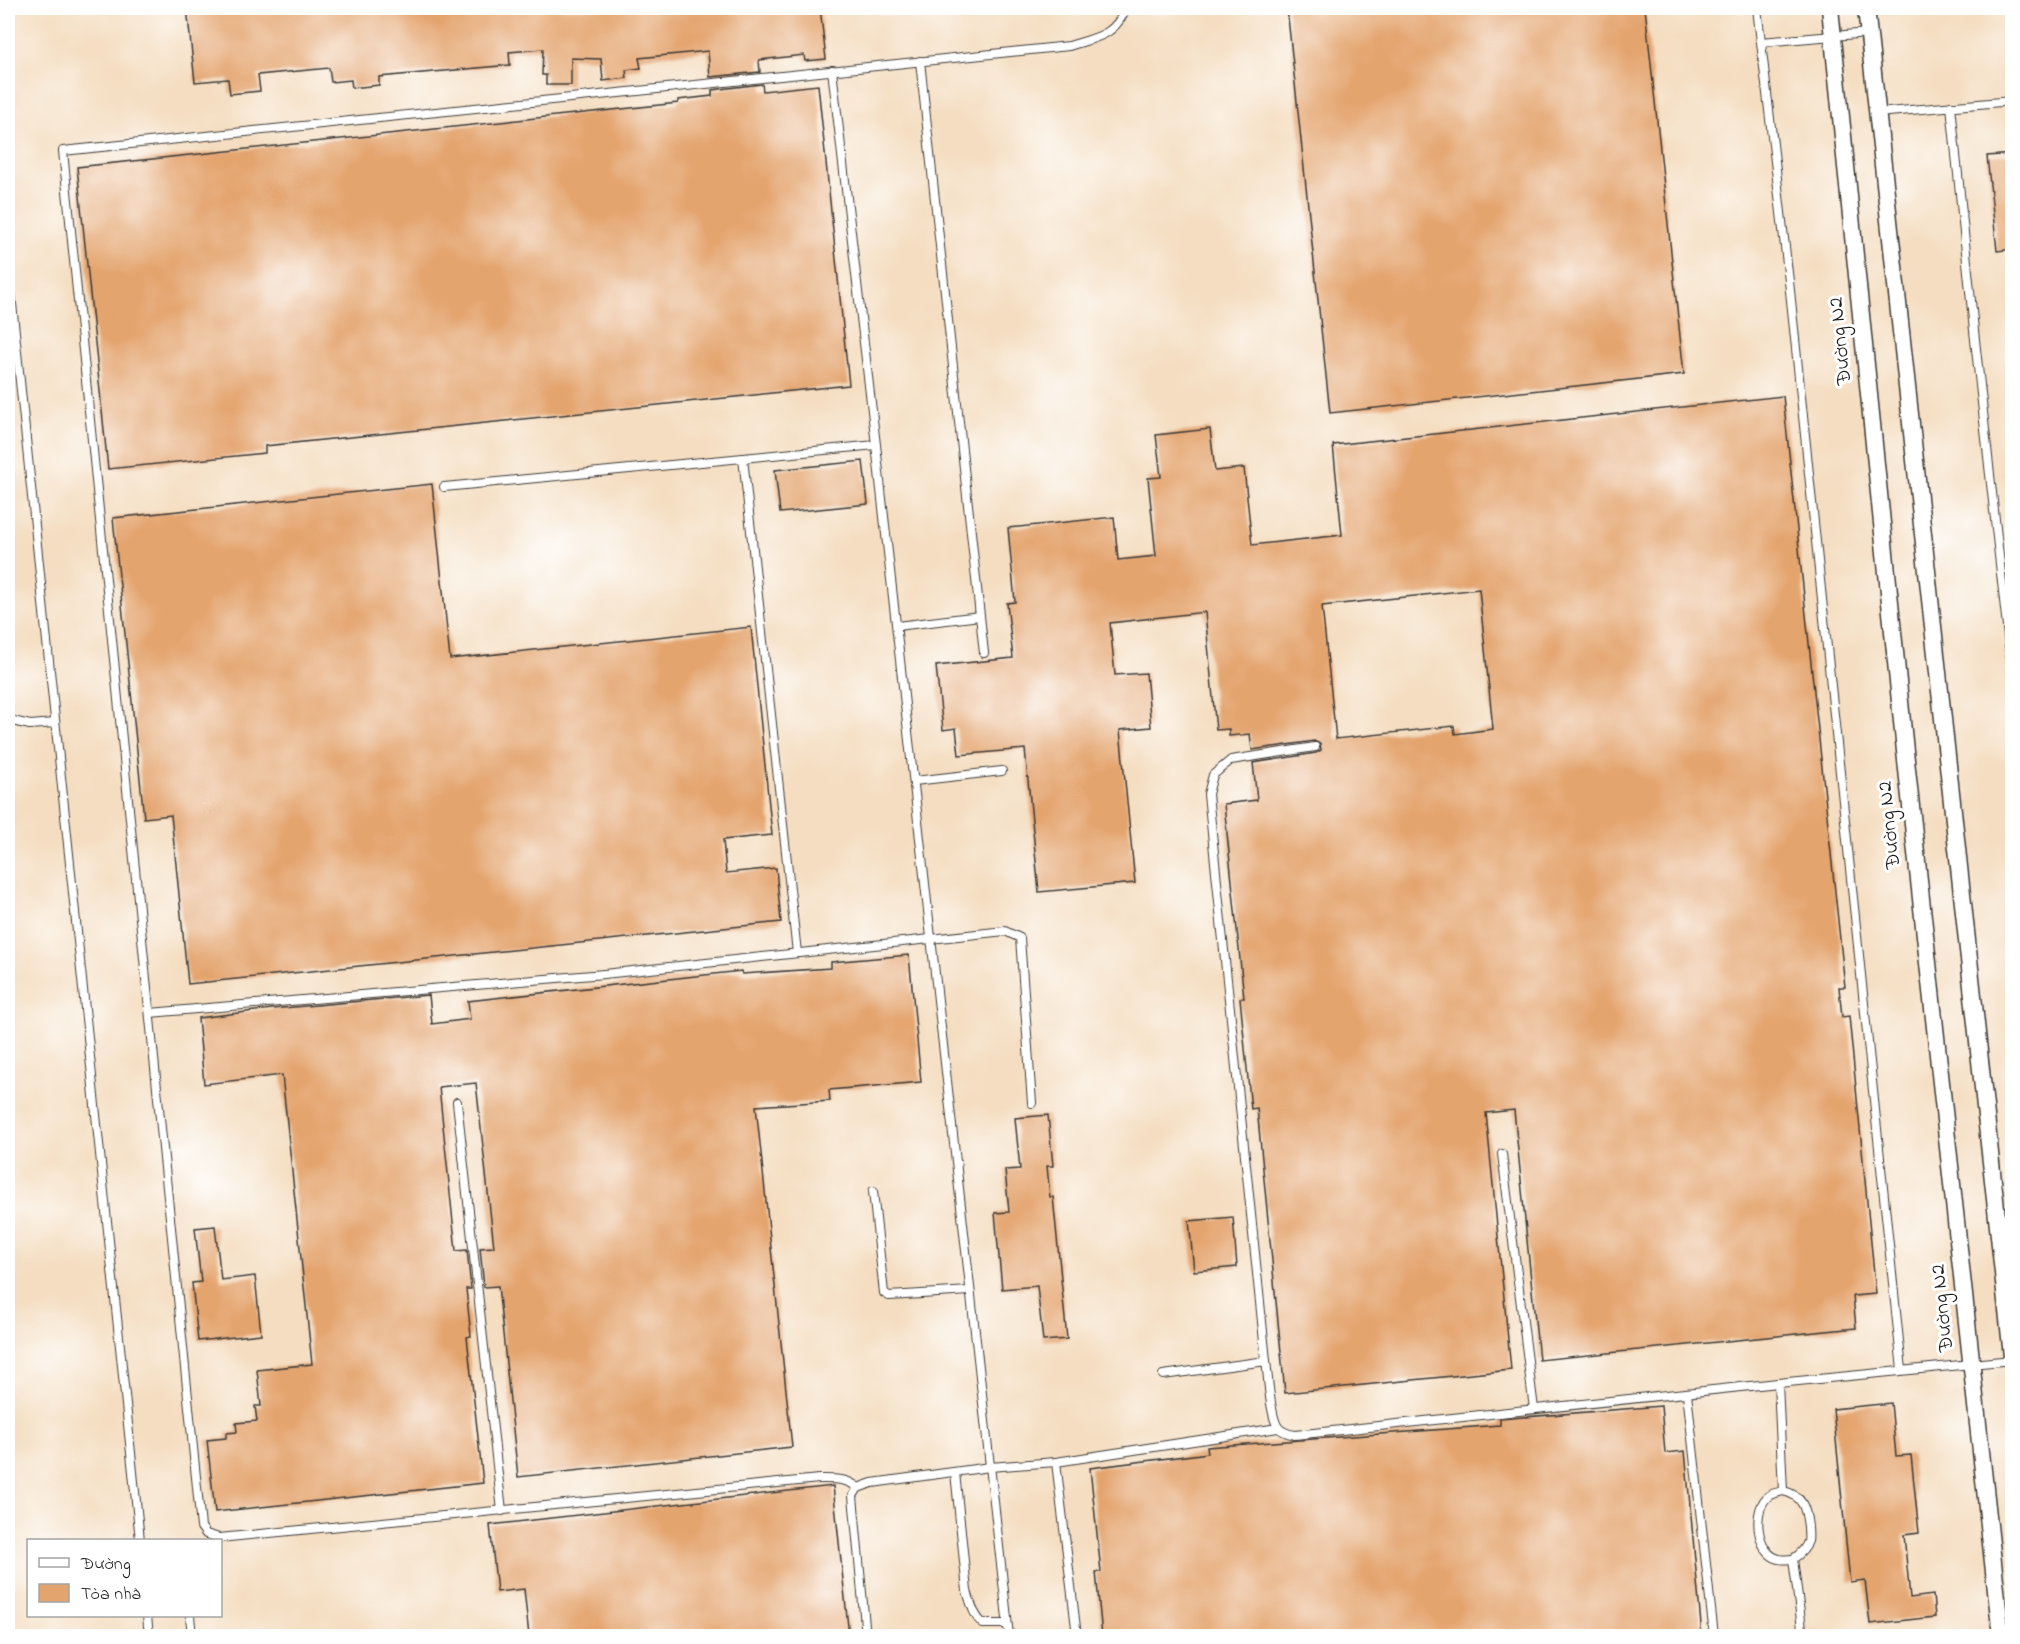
<svg xmlns="http://www.w3.org/2000/svg" width="2020" height="1644" viewBox="0 0 2020 1644" font-family="'Indie Flower',sans-serif">
	<style>
		.building { fill: #e4a46e; fill-rule: evenodd }
		.lines { fill: none; stroke-linecap: round; stroke-linejoin: round }
		.service-casing { stroke: #3c3935; stroke-width: 10 }
		.minor-casing { stroke: #3c3935; stroke-width: 19 }
		.service { stroke: #fff; stroke-width: 8 }
		.minor { stroke: #fff; stroke-width: 16 }
		.labels { text-anchor: middle; dominant-baseline: central; stroke-width: 6; stroke-linejoin: round; paint-order: stroke }
		.street-label { font-size: 21px; fill: #1c1c1c; stroke: #fff }
	</style>
	<rect width="100%" height="100%" fill="#fff"/>
	<filter id="ink" filterUnits="userSpaceOnUse"><feTurbulence type="fractalNoise" baseFrequency=".0167" numOctaves="2"/><feDisplacementMap in="SourceGraphic" scale="12" xChannelSelector="R" yChannelSelector="G"/><feConvolveMatrix kernelMatrix="1 2 1 2 8 2 1 2 1" color-interpolation-filters="sRGB"/></filter>
	<filter id="wash" filterUnits="userSpaceOnUse"><feTurbulence type="fractalNoise" baseFrequency=".008" numOctaves="4" result="noise"/><feDisplacementMap in="SourceGraphic" scale="24" xChannelSelector="R" yChannelSelector="G"/><feGaussianBlur stdDeviation="1.35" result="paint"/><feColorMatrix in="noise" values="0 0 0 0 0 0 0 0 0 0 0 0 0 0 0 0 0 1.4 0 .05"/><feComposite in="paint" operator="in"/></filter>
	<g filter="url(#wash)">
		<rect width="100%" height="100%" fill="#f4ddc0"/>
		<g id="blocks">
			<g class="building">
				<path d="M187,8H820L826,59L805,61L804,55L759,60L760,72L710,77L708,51L639,58L641,68L626,70L627,78L603,81L601,59L571,58V85H546V75H542L543,49L509,52L510,65L379,77V85L352,88L351,80L331,82L329,68L258,75L260,91L230,94L228,79L195,82Z"/>
				<path d="M1287,8H1645L1684,374L1330,413Z"/>
				<path d="M762,84L763,91L818,85L849,385L265,446V453L108,469L77,167L678,103V100L712,96V90Z"/>
				<path d="M2013,154V249L1997,251L1987,156Z"/>
				<path d="M1783,396L1845,987H1839L1842,1017L1849,1016L1876,1294L1853,1296L1856,1328L1539,1360L1514,1110L1486,1113L1511,1370L1285,1393L1257,1108L1251,1109L1240,998H1244L1224,804L1257,800L1253,763L1316,753L1321,750L1320,744L1314,741L1252,750L1250,734L1229,736V729L1216,730L1205,612L1110,623L1115,675L1146,673L1151,727L1120,730L1135,883L1039,892L1025,749L959,755L956,728L943,730L936,666L1013,658L1007,603L1015,602L1008,528L1114,517L1118,560L1156,556L1148,478L1161,477L1156,435L1210,429L1215,471L1244,468L1252,545L1342,535L1333,445ZM1479,589L1493,729L1455,734L1454,726L1336,739L1322,606Z"/>
				<path d="M863,461L868,504L780,513L775,470Z"/>
				<path d="M432,484L450,659L751,627L772,835L723,840L726,873L776,868L781,922L188,984L171,815L144,818L113,518Z"/>
				<path d="M909,955L921,1082L829,1090L830,1101L756,1106L792,1447L518,1477L498,1286L484,1287L480,1248L494,1247L476,1083L439,1087L456,1251L467,1250L471,1289H466L471,1336L467,1337L483,1483L215,1512L207,1440L226,1438V1433L237,1432L236,1423L257,1421L255,1406H261L257,1370L312,1364L282,1075L204,1084L198,1018L272,1009L429,995L432,1024L470,1019L468,1001L741,971L742,974L831,968V962Z"/>
				<path d="M1048,1115L1053,1166H1047L1050,1197H1053L1067,1339L1043,1341L1037,1286L1002,1289L995,1213L1009,1212L1005,1170L1020,1169L1015,1118Z"/>
				<path d="M1233,1217L1237,1267L1194,1271L1189,1221Z"/>
				<path d="M215,1226L221,1280L255,1276L261,1334L198,1341L192,1283L201,1282L195,1228Z"/>
				<path d="M1891,1403L1896,1456L1911,1455L1919,1533L1904,1535L1910,1598L1933,1595L1935,1617L1870,1624L1865,1580L1850,1582L1833,1409Z"/>
				<path d="M1661,1406L1665,1453L1685,1451L1702,1636H1249V1631L1210,1635V1636H1102L1096,1572H1101L1090,1468L1208,1453L1207,1447L1500,1425V1419Z"/>
				<path d="M833,1486L849,1636H529L524,1589L497,1592L490,1525Z"/>
			</g>
		</g>
	</g>
	<g filter="url(#ink)">
		<use href="#blocks" fill-opacity="0" stroke="#3c3935" stroke-width="1.5"/>
		<g class="lines">
			<g class="service-casing">
				<g id="service">
					<path d="M1757,8L1761,42L1869,33"/>
					<path d="M1761,42L1789,281L1902,1370"/>
					<path d="M920,61L984,653"/>
					<path d="M832,70L876,445L1009,1636"/>
					<path d="M1951,106L1975,340L2012,672"/>
					<path d="M1877,113L2012,101"/>
					<path d="M8,265L140,1540"/>
					<path d="M743,458L797,953"/>
					<path d="M444,487L876,445"/>
					<path d="M897,626L980,616"/>
					<path d="M8,720L30,725L55,723"/>
					<path d="M1315,747L1231,760L1213,775L1208,794L1266,1361C1268,1375 1270,1416 1278,1427C1282,1432 1289,1434 1295,1435L1778,1383L2012,1360"/>
					<path d="M914,781L1002,771"/>
					<path d="M150,1013L604,974L1005,931L1020,938L1032,1103"/>
					<path d="M457,1102L502,1511"/>
					<path d="M1502,1154L1534,1409"/>
					<path d="M873,1191L884,1293L889,1296L970,1291"/>
					<path d="M1163,1375L1266,1361"/>
					<path d="M1778,1383L1783,1491"/>
					<path d="M1687,1393L1714,1636"/>
					<path d="M1056,1462L1077,1636"/>
					<path d="M955,1472L967,1591C971,1603 973,1615 983,1624H1007"/>
					<path d="M858,1488C847,1478 833,1479 819,1479L219,1538L206,1534L201,1527L63,151L1069,46C1096,37 1114,37 1126,8"/>
					<path d="M1783,1491C1803,1495 1806,1509 1808,1527C1808,1531 1809,1537 1808,1541C1806,1548 1799,1555 1793,1559C1789,1559 1783,1560 1779,1559C1756,1554 1751,1507 1770,1495C1773,1493 1780,1492 1783,1491Z"/>
					<path d="M1793,1559L1803,1636"/>
					<path d="M147,1616L149,1636"/>
					<path d="M190,1616L192,1636"/>
					<path d="M866,1636L853,1496L858,1488L872,1483L990,1467L1056,1462L1278,1428"/>
				</g>
			</g>
			<g class="minor-casing">
				<g id="minor">
					<path d="M1830,8L1905,751L2001,1636"/>
					<path d="M1866,8L2012,1356"/>
				</g>
			</g>
			<use href="#service" class="service"/>
			<use href="#minor" class="minor"/>
		</g>
	</g>
	<g class="labels">
		<g class="street-label">
			<text transform="translate(1841 341) rotate(-96)">Đường N2</text>
			<text transform="translate(1890 825) rotate(-96)">Đường N2</text>
			<text transform="translate(1943 1308) rotate(-96)">Đường N2</text>
		</g>
	</g>
	<rect width="2020" height="1644" fill="none" stroke="#fff" stroke-width="30"/>
	<rect x="27" y="1539" width="195" height="78" fill="#ffffff" stroke="#a4a4a4" stroke-width="1.5"/>
	<rect x="39" y="1558" width="30" height="9" fill="#ffffff" stroke="#a4a4a4" stroke-width="1.5"/>
	<text x="81" y="1569" font-size="18" fill="#1c1c1c">Đường</text>
	<rect x="39" y="1584" width="30" height="18" fill="#e4a46e" stroke="#a4a4a4" stroke-width="1.5"/>
	<text x="81" y="1599" font-size="18" fill="#1c1c1c">Tòa nhà</text>
</svg>
